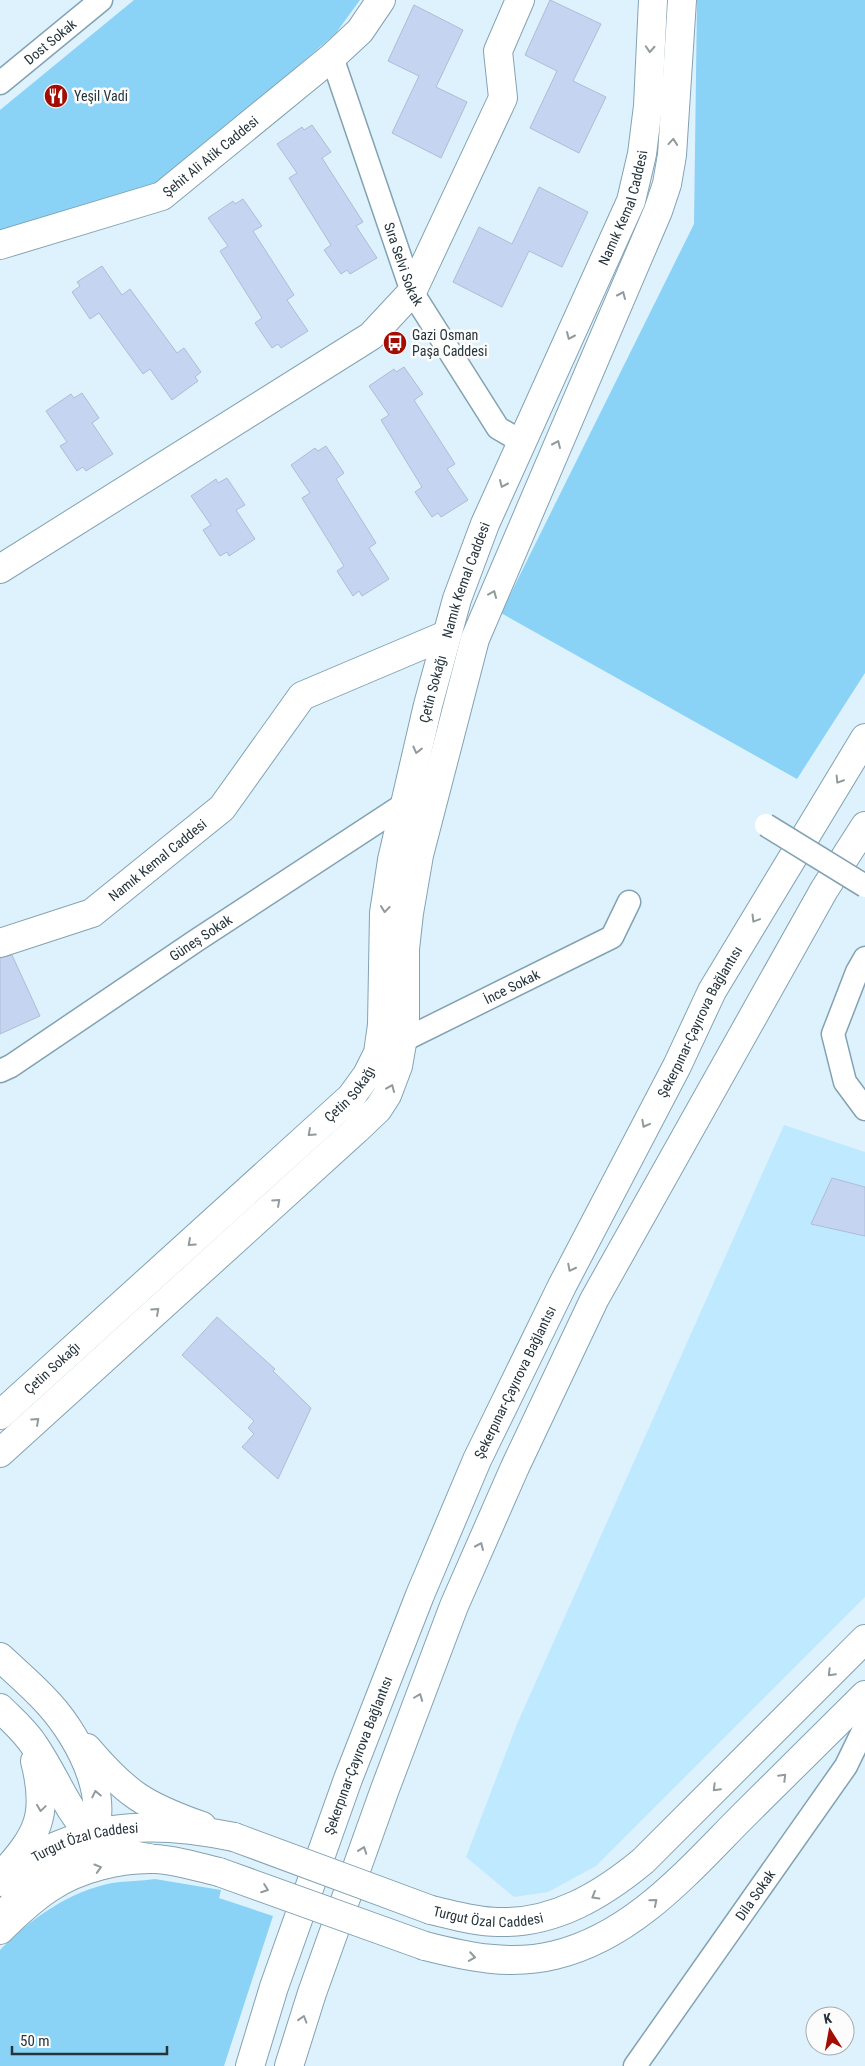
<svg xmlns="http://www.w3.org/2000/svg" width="865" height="2066" viewBox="0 0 865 2066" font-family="'Roboto Condensed',sans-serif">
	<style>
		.built { fill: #bfe9ff }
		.green { fill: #8bd3f6 }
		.building { fill: #c5d5f1; stroke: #adbcd8 }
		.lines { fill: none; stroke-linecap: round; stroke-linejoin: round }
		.street-casing { stroke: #82a2b3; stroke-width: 25 }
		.secondary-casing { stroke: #82a2b3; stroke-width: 30 }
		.primary-casing { stroke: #82a2b3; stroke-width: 30 }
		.highway-casing { stroke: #82a2b3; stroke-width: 30 }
		.street { stroke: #fff; stroke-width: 22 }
		.secondary { stroke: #fff; stroke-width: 28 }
		.primary { stroke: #fff; stroke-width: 28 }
		.highway { stroke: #fff; stroke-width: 28 }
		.street-bridge-casing { stroke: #82a2b3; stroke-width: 25; stroke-linecap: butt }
		.primary-bridge-casing { stroke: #82a2b3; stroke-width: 30; stroke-linecap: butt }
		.street-bridge { stroke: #fff; stroke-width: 22 }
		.primary-bridge { stroke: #fff; stroke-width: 28 }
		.oneway { stroke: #929a9d }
		.labels { text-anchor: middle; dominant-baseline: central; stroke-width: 5; stroke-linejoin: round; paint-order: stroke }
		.street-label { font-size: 14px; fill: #26343b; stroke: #fcfcfc }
		.poi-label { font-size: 14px; fill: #26343b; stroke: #fcfcfc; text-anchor: start }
	</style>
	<rect width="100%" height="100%" fill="#def2fd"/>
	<path class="built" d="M784,1125L865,1152V1597L596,1866L548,1892L514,1897L466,1857L517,1724Z"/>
	<g class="green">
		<path d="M134,0H360L336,33L160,186L0,236V110Z"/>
		<path d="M697,0H865V673L797,779L501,613L694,224Z"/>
		<path d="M155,1879L221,1890L219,1898L273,1916L224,2066H0V1950C30,1919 70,1891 112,1883C126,1881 141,1881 155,1879Z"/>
	</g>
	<g class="building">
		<path d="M550,0L601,24L573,81L606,97L579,153L530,128L557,71L525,55Z"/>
		<path d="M414,5L463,30L436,87L467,102L441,158L392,133L419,76L388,61Z"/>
		<path d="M312,125L331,152L322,158L363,222L356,226L377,258L350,274L347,270L341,274L324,250L331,245L289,178L297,173L277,144L302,127L304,130Z"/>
		<path d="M539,187L588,212L562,267L529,251L502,307L453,282L479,227L512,244Z"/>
		<path d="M243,199L262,226L253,231L294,295L287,300L308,331L281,348L278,344L272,348L255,323L262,318L220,251L228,246L208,218L233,201L235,204Z"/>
		<path d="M102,266L122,295L130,289L177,353L184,348L201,372L195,377L198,381L172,400L150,369L143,374L99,313L90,319L72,292L80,286L77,282Z"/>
		<path d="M404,367L423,394L414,400L455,464L447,469L468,500L441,517L438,513L432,517L415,492L422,487L381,420L389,415L369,386L394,369L396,372Z"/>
		<path d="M82,393L99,418L92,423L113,454L86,471L83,467L77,471L60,446L67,442L46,411L71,394L74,398Z"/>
		<path d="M326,446L344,473L336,479L376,543L369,548L389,579L362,596L359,591L353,596L337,571L344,566L302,498L310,493L291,465L315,448L318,451Z"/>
		<path d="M227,478L245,505L236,510L255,539L229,556L227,552L220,556L203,530L211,525L191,496L216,479L218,483Z"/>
		<path d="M12,955L40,1016L0,1034V958Z"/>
		<path d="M832,1178L865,1187V1236L811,1224Z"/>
		<path d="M217,1317L275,1369L273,1371L311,1408L278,1479L242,1447L254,1434L248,1428L254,1421L182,1355Z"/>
	</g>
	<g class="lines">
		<g class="street-casing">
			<g id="street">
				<path id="s1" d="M332,57L412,292L498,428L522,442"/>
				<path id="s2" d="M0,83L101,0"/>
				<path d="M865,958L857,972L833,1034L845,1082L865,1109"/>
				<path id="s3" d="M390,1047L612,937L629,902"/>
				<path id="s4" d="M0,1071L11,1066L197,940L403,805"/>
				<path id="s5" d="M635,2066L846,1766L863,1731L865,1719"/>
			</g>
		</g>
		<g class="secondary-casing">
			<g id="secondary">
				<path id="s6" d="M0,245L162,196L332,57L360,31L381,0"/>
				<path d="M0,569L371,336L412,292L503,98L498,51L520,0"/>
				<path id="s7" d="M0,943L92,913L222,808L302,696L446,635"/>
				<path id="s8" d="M0,1415L351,1097L367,1075L378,1053L382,1025L384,913L392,860L428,705L457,599L485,524L631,201L642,154L648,106L653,0"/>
				<path d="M0,1453L356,1130L378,1109L387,1095L398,1066L405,1026V949L409,913L419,855L475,639L658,211L667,184L672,155L682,0"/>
				<path d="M0,1657C16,1672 34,1687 49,1704C79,1737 121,1811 81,1851C71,1861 55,1867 43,1875C30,1883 20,1895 11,1907"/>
				<path d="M0,1708C12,1720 25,1731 34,1745C70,1798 74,1848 149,1858"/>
				<path d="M87,1748C126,1794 145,1806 202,1826"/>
				<path d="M2,1875C38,1835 49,1816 35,1761"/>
			</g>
		</g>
		<g class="primary-casing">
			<g id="primary">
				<path id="s9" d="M0,1882C69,1822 148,1819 234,1837"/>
				<path id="s10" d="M431,1910C453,1915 475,1922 498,1922C554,1924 602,1895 643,1861L865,1639"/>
				<path d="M0,1930C15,1915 31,1900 49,1888C78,1868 121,1858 155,1859C176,1860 198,1867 219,1872"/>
				<path d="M425,1946C468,1957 511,1966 555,1955C634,1936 689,1870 744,1815C784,1775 825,1735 865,1695"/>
			</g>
		</g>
		<g class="highway-casing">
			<g id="highway">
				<path id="s11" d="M250,2066L274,1987L348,1779L420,1595L477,1460L562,1286L677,1066L712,991L865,738"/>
				<path d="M289,2066L312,1993L385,1789L454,1606L515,1467L594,1300L824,890L865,826"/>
			</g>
		</g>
		<use href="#street" class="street"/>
		<use href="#secondary" class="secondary"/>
		<use href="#primary" class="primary"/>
		<use href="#highway" class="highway"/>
		<g class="street-bridge-casing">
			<path id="street-bridge" d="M766,825L865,886"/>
		</g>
		<g class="primary-bridge-casing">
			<g id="primary-bridge">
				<path d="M234,1837L431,1910"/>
				<path d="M219,1872L425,1946"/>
			</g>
		</g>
		<use href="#street-bridge" class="street-bridge"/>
		<use href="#primary-bridge" class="primary-bridge"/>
	</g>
	<defs><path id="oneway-chevron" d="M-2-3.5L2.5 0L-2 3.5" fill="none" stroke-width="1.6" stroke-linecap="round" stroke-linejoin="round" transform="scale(1.25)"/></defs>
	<g class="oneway">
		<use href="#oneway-chevron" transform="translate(650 49) rotate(93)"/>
		<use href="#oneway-chevron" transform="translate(673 142) rotate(-85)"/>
		<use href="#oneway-chevron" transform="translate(622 295) rotate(-66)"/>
		<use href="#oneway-chevron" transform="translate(570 336) rotate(114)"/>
		<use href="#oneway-chevron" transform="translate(557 444) rotate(-66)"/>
		<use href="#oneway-chevron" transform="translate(503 484) rotate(114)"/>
		<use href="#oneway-chevron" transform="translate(493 594) rotate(-67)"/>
		<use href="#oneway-chevron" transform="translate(417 750) rotate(104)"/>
		<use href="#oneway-chevron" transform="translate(839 780) rotate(122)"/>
		<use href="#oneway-chevron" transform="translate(385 909) rotate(96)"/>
		<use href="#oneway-chevron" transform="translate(755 919) rotate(121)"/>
		<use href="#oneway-chevron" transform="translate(391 1088) rotate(-67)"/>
		<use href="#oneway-chevron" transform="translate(645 1124) rotate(118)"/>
		<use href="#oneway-chevron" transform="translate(311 1133) rotate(138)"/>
		<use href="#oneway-chevron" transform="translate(277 1202) rotate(-42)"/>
		<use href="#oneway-chevron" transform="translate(191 1243) rotate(138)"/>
		<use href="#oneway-chevron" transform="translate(571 1268) rotate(117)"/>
		<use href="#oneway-chevron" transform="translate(156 1311) rotate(-42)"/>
		<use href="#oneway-chevron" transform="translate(36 1421) rotate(-42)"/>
		<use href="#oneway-chevron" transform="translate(480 1546) rotate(-66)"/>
		<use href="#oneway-chevron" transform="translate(831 1673) rotate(135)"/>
		<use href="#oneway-chevron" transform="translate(419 1697) rotate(-69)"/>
		<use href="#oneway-chevron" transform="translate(783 1777) rotate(-45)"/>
		<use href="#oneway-chevron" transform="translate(716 1788) rotate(135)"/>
		<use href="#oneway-chevron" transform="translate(96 1794) rotate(-102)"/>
		<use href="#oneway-chevron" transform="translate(41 1808) rotate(98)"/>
		<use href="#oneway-chevron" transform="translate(363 1850) rotate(-70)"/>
		<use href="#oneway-chevron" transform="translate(98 1868) rotate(-16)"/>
		<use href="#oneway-chevron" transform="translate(265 1889) rotate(20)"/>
		<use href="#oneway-chevron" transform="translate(595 1896) rotate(150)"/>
		<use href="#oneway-chevron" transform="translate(654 1902) rotate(-40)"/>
		<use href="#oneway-chevron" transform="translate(472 1957) rotate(9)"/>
		<use href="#oneway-chevron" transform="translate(303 2019) rotate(-73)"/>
	</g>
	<defs>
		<g id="restaurant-disc" transform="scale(1.25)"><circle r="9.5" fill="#a20c02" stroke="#fcfcfc"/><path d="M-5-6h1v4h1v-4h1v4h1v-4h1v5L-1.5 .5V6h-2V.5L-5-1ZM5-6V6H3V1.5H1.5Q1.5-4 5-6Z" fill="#fff"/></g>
		<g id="bus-disc" transform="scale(1.25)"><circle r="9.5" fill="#a20c02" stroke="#fcfcfc"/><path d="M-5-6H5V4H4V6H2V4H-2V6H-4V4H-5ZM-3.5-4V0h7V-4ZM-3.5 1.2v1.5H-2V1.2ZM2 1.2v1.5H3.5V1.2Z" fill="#fff"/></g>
	</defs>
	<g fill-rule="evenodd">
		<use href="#restaurant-disc" x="56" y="96"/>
		<use href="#bus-disc" x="395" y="343"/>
	</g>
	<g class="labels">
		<g class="street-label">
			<text stroke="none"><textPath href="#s2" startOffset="65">Dost Sokak</textPath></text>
			<text stroke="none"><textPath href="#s6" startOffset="232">Şehit Ali Atik Caddesi</textPath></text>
			<text stroke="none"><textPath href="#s8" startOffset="1414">Namık Kemal Caddesi</textPath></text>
			<text stroke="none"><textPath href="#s1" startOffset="219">Sıra Selvi Sokak</textPath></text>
			<text stroke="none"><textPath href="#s8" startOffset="1009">Namık Kemal Caddesi</textPath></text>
			<text stroke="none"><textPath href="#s8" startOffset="895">Çetin Sokağı</textPath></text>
			<text stroke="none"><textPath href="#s7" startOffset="181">Namık Kemal Caddesi</textPath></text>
			<text stroke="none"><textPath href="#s4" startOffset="241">Güneş Sokak</textPath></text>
			<text stroke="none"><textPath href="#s3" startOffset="136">İnce Sokak</textPath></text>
			<text stroke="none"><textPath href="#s11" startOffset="1139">Şekerpınar-Çayırova Bağlantısı</textPath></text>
			<text stroke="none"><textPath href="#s8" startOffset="475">Çetin Sokağı</textPath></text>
			<text stroke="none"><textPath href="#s8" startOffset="70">Çetin Sokağı</textPath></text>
			<text stroke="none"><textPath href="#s11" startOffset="734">Şekerpınar-Çayırova Bağlantısı</textPath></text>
			<text stroke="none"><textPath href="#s11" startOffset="329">Şekerpınar-Çayırova Bağlantısı</textPath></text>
			<text stroke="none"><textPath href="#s9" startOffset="96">Turgut Özal Caddesi</textPath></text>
			<text stroke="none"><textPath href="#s5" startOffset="209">Dila Sokak</textPath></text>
			<text stroke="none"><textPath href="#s10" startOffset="58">Turgut Özal Caddesi</textPath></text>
		</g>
		<g class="poi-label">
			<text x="74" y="96">Yeşil Vadi</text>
			<text x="412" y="335">Gazi Osman<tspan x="412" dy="16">Paşa Caddesi</tspan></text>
		</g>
	</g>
	<g transform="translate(830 2031) rotate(349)"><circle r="24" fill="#fcfcfc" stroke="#a6acaf"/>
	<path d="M0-4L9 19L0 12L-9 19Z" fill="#a20c02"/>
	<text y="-8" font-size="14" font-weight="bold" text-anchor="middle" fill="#26343b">K</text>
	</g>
	<path d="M12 2046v8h155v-8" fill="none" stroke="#26343b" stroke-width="2.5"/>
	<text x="20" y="2046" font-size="15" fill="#26343b" stroke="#fcfcfc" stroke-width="4" paint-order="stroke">50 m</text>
</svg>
